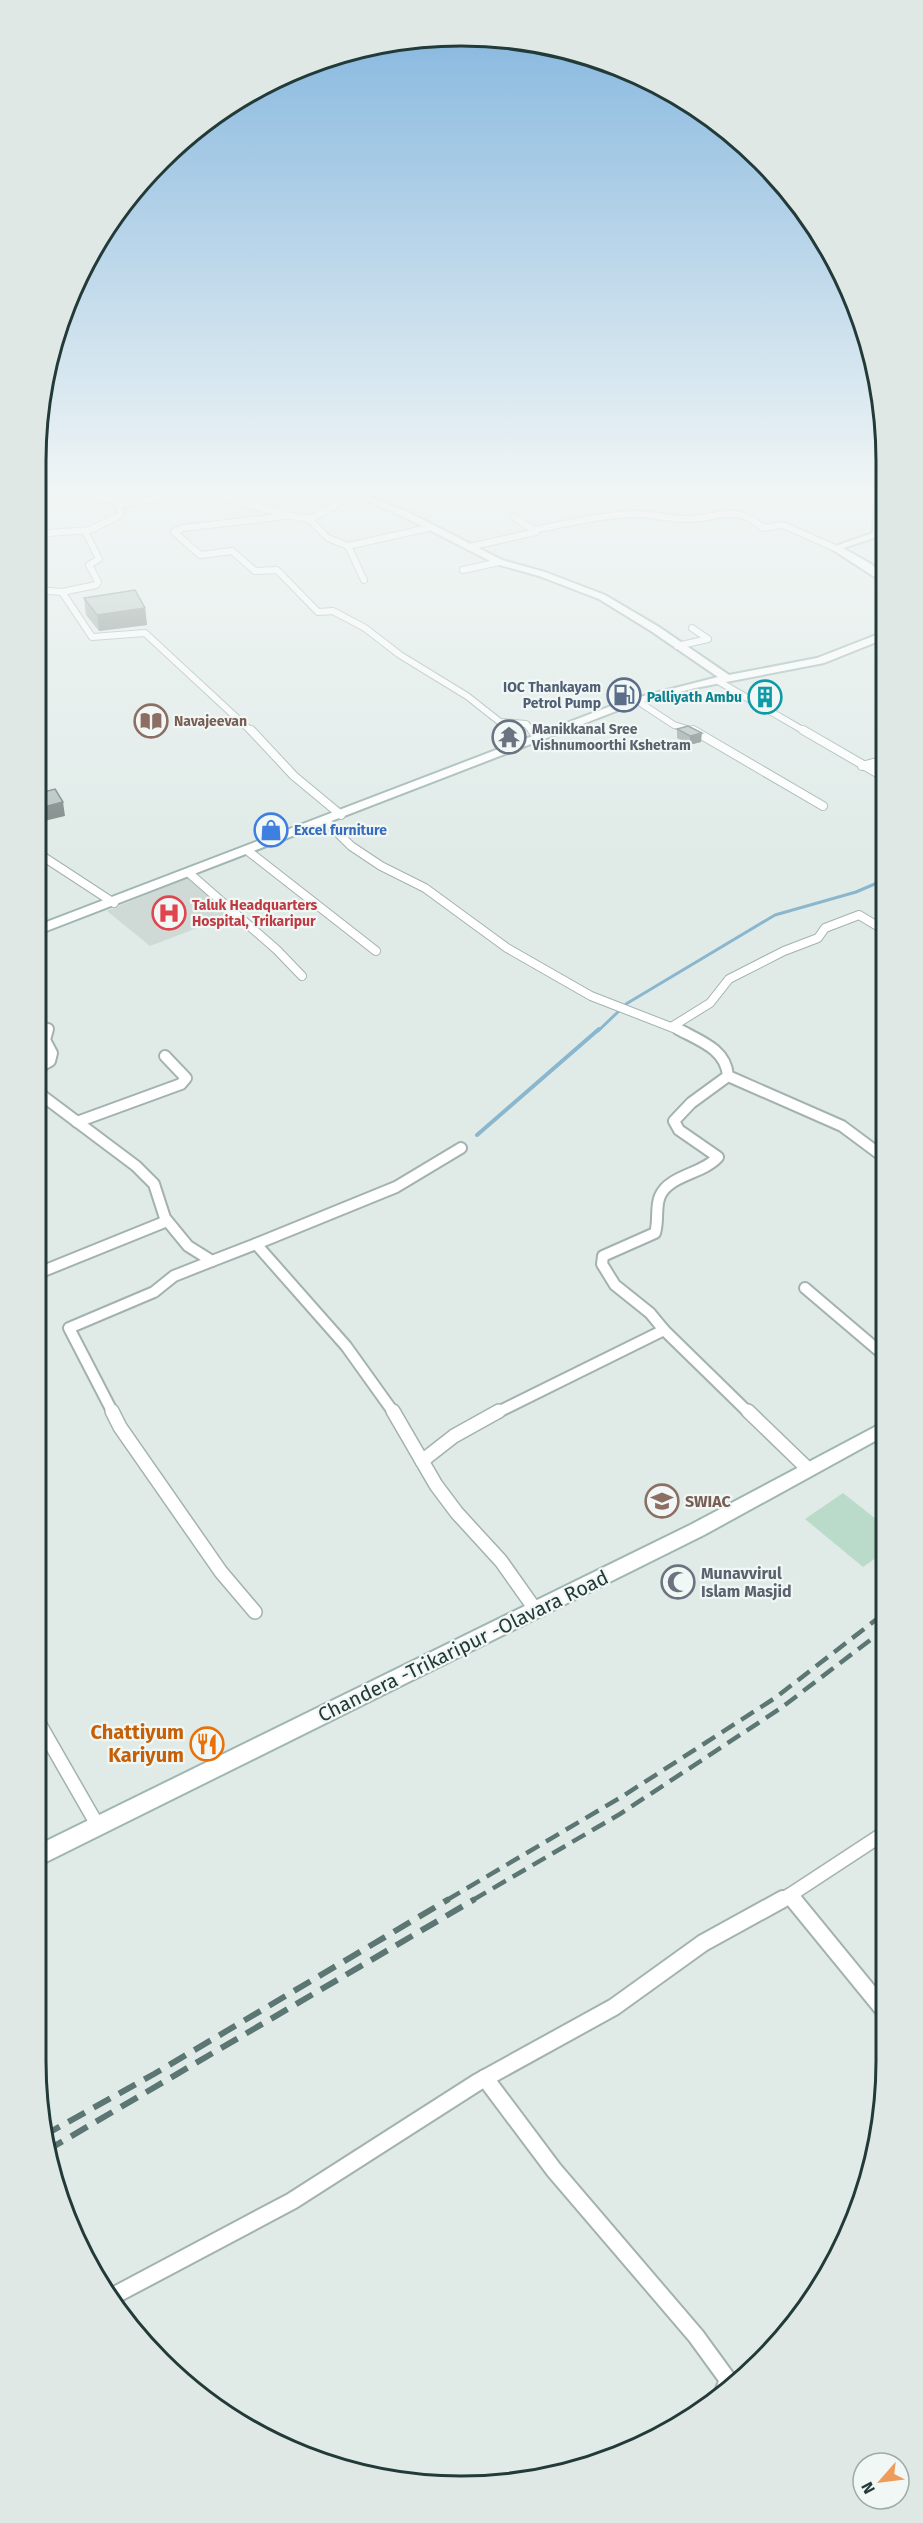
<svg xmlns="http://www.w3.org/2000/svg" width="923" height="2523" viewBox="0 0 923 2523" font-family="'Fira Sans',sans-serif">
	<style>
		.built { fill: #cfdad7 }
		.green { fill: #badbc9 }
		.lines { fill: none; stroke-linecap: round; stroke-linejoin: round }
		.stream-far1 { stroke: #8ab6ce; stroke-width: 3 }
		.stream { stroke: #8ab6ce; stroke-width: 4 }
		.minor-far4-casing { stroke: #a3b2b0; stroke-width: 8 }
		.minor-far3-casing { stroke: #a3b2b0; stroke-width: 10 }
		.minor-far2-casing { stroke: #a3b2b0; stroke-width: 14 }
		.minor-far1-casing { stroke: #a3b2b0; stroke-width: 16 }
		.minor-casing { stroke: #a3b2b0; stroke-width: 20 }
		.secondary-casing { stroke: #a0b6b2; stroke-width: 4 }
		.minor-far4 { stroke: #fff; stroke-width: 6 }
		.minor-far3 { stroke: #fff; stroke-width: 8 }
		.minor-far2 { stroke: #fff; stroke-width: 10 }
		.minor-far1 { stroke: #fff; stroke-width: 13 }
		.minor { stroke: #fff; stroke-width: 16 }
		.secondary { fill: #fff; fill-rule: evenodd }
		.rail-far1 { stroke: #5c7674; stroke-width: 4.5; stroke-dasharray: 15 8; stroke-linecap: butt }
		.rail { stroke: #5c7674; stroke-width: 6; stroke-dasharray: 19 10; stroke-linecap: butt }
		.wall { fill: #9da9a6 }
		.shaded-wall { fill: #7f8a87 }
		.building { fill: #b6c5c1; stroke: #7f8a87; stroke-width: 1.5 }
		.labels { text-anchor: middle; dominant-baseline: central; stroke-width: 4.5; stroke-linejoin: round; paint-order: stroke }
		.far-service-label { font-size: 14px; font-weight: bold; fill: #4e5e75; stroke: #f1f7f5; text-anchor: end }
		.far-culture-label { font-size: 14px; font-weight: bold; fill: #0d838f; stroke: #f1f7f5; text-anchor: end }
		.far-education-label { font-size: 14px; font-weight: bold; fill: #785e54; stroke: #f1f7f5; text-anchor: start }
		.far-worship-label { font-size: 14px; font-weight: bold; fill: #5b616d; stroke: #f1f7f5; text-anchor: start }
		.far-shop-label { font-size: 14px; font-weight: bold; fill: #366cbe; stroke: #f1f7f5; text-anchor: start }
		.far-health-label { font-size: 14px; font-weight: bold; fill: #be3a42; stroke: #f1f7f5; text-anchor: start }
		.education-label { font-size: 16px; font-weight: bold; fill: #785e54; stroke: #f1f7f5; text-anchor: start }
		.worship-label { font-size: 16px; font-weight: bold; fill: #5b616d; stroke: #f1f7f5; text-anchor: start }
		.near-street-label { font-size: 20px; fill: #223a38; stroke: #f1f7f5 }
		.near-food-label { font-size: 20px; font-weight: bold; fill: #c56008; stroke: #f1f7f5; text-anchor: end }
		.rim { fill: none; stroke: #223a38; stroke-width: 3 }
	</style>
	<rect width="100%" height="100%" fill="#e0ebe8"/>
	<path class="built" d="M188,877L231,915L150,946L107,911Z"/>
	<path class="green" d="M843,1493L886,1527V1551L863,1567L805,1519Z"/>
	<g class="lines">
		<g class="stream-far1">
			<path d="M626,1004L775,915L856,892L884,880"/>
			<path d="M598,1031L620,1010"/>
		</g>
		<path class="stream" d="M477,1135L599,1029"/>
		<g class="minor-far4-casing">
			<g id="minor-far4">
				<path d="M93,497L112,500L120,505"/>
				<path d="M223,497C239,501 300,521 311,518C323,514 336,504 348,497"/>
				<path d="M287,516L183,528L174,532L200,555L232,551L255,571L277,570L318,612L333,611L365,628L400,655L467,696L500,722L526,724L533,732"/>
				<path d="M309,519L328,538L348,546L428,528"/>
				<path d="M535,530C568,523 601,515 635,514C653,514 672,520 690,519C722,517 735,504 763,528L783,525L835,548"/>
				<path d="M86,533L99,559L89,565L98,582L96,585L62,592L92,637L145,633L252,732"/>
				<path d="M36,534L90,530L120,515V505L162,497"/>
				<path d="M348,546L364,580"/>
				<path d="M469,547L536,532L514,517"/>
				<path d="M463,570L499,562"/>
				<path d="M36,590L62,592"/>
				<path d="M677,646L708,639L692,628"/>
				<path d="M718,681L806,732"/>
				<path d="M636,700L674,725L696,732"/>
			</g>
		</g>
		<g class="minor-far3-casing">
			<g id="minor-far3">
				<path d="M251,730L294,776L341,815"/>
				<path d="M532,730L540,739"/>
				<path d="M693,730L823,806"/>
				<path d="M803,730L884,777"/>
				<path d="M862,766L884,760"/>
				<path d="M326,821L351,846L381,866L425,888L507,948L591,996L681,1031"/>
				<path d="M248,851L376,951"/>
				<path d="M36,852L114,903"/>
				<path d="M189,873L277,950L302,976"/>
				<path d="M36,1015L48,1031"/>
				<path d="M673,1026L710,1003L729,979L784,951L818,938L825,928L859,915L884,930"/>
			</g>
		</g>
		<g class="minor-far2-casing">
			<g id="minor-far2">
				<path d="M678,1029C700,1041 726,1049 728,1076L691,1103L674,1121L679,1130L718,1157C703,1174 669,1175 660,1196C655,1207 659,1221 655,1233L603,1256L602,1264L615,1285L650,1313L664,1330L749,1413"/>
				<path d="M36,1069L50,1061L52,1053L45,1040L48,1029"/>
				<path d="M728,1076L842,1126L885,1158"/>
				<path d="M36,1091L136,1166L154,1184L165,1218L188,1246L212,1261L256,1244L346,1346L394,1413"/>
				<path d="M77,1122L181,1084L186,1078L165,1056"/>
				<path d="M256,1244L396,1187L461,1148"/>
				<path d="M36,1274L167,1221"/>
				<path d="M805,1288L885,1356"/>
				<path d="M113,1413L69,1328L154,1292L174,1276L212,1261"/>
				<path d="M496,1413L664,1330"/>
			</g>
		</g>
		<g class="minor-far1-casing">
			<g id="minor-far1">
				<path d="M112,1411L120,1427L221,1572L255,1612"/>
				<path d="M393,1411L436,1485L457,1513L501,1561L535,1609"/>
				<path d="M748,1411L808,1469"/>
				<path d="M422,1461L454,1436L499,1411"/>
				<path d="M36,1718L98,1826"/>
				<path d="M780,1900L790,1895"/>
				<path d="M794,1900L790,1895L886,1832"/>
			</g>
		</g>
		<g class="minor-casing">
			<g id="minor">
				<path d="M793,1899L887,2014"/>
				<path d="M485,2078L554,2170L696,2336L728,2380L722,2395"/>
				<path d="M113,2296L292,2201L478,2082L614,2007L703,1943L783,1899"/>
				<path d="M697,2415L713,2403"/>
			</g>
		</g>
		<g class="secondary-casing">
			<g id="secondary">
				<path d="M358,497H370L408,512L502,560L545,572L605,595L659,627L729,675L817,658L884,632V639L824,663L695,688L632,705L36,935V926L624,701L718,677L651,631L599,599L539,576L496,564L402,516Z"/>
				<path d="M881,501H884L880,536L843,548L871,564L884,575V583L830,548L873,533L874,508Z"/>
				<path d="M886,1421V1435L704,1535L36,1867V1846L690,1525Z"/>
			</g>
		</g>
		<use href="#minor-far4" class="minor-far4"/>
		<use href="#minor-far3" class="minor-far3"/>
		<use href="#minor-far2" class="minor-far2"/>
		<use href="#minor-far1" class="minor-far1"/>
		<use href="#minor" class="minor"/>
		<use href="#secondary" class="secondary"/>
		<g class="rail-far1">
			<path d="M447,1900L623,1796L775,1698L886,1612"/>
			<path d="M473,1900L620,1814L781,1708L886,1628"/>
		</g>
		<g class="rail">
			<path d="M43,2136L154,2074L449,1899"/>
			<path d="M46,2151L475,1899"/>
		</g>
	</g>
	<g class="wall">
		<path d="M84,598L145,608L147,625L99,631L86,615Z"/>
		<path d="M677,729L701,742L689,745L677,738Z"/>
	</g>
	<g class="shaded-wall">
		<path d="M145,608L147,625L99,631L97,615Z"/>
		<path d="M702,733L701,742L689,745L690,736Z"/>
		<path d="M63,802L65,816L36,823V809Z"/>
	</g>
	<g class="building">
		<path d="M135,590L145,608L97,615L84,598Z"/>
		<path d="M688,726L702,733L690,736L677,729Z"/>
		<path d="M55,789L63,802L36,809V794Z"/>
	</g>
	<linearGradient id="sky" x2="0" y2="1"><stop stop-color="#82b5de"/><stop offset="0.58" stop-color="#f1f6f5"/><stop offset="1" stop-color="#f1f6f5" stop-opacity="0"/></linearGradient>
	<rect width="923" height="850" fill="url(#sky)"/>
	<defs>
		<g id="fuel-ring" transform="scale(1.725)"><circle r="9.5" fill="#f1f7f5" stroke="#5c6f8a" stroke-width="1.5"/><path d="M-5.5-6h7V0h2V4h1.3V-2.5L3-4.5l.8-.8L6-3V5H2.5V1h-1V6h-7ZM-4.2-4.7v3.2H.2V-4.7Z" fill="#5c6f8a"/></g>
		<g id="building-ring" transform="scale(1.725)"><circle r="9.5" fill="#f1f7f5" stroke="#0f9aa8" stroke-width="1.5"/><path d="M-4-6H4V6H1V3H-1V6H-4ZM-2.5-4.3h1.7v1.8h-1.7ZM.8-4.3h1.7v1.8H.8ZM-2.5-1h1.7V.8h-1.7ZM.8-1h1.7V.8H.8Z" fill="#0f9aa8"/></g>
		<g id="library-ring" transform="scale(1.725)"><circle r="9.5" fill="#f1f7f5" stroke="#8d6e63" stroke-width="1.5"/><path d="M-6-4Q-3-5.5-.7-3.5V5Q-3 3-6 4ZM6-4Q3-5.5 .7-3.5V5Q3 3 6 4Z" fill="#8d6e63"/></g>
		<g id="temple-ring" transform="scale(1.725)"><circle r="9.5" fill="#f1f7f5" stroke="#6b7280" stroke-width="1.5"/><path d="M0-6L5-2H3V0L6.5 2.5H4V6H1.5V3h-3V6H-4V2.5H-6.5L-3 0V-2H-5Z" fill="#6b7280"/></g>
		<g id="shop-ring" transform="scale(1.725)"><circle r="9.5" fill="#f1f7f5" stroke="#3f7fe0" stroke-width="1.5"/><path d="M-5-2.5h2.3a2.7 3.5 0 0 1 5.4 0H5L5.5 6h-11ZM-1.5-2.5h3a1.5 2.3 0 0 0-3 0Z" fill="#3f7fe0"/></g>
		<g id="hospital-ring" transform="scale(1.725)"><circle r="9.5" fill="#f1f7f5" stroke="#e0444e" stroke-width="1.5"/><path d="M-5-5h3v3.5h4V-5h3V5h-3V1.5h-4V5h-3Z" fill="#e0444e"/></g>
		<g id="university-ring" transform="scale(1.725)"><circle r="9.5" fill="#f1f7f5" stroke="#8d6e63" stroke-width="1.5"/><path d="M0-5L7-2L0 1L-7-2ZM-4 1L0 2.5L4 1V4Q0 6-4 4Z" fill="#8d6e63"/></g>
		<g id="mosque-ring" transform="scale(1.725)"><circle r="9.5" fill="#f1f7f5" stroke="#6b7280" stroke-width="1.5"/><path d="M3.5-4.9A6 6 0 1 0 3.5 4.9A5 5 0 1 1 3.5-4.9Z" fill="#6b7280"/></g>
		<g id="restaurant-ring" transform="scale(1.725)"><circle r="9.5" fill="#f1f7f5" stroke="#e8710a" stroke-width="1.5"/><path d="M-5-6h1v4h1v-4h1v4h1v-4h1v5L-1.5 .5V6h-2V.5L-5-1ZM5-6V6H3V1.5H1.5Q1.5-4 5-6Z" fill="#e8710a"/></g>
	</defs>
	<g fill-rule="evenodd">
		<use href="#fuel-ring" x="624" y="695"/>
		<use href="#building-ring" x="765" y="697"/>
		<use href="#library-ring" x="151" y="721"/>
		<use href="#temple-ring" x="509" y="737"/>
		<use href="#shop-ring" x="271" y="830"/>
		<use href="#hospital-ring" x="169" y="913"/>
		<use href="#university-ring" x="662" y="1501"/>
		<use href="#mosque-ring" x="678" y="1582"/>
		<use href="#restaurant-ring" x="207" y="1744"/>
	</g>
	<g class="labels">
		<g class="far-service-label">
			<text x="601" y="687">IOC Thankayam<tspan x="601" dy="16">Petrol Pump</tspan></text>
		</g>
		<g class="far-culture-label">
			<text x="742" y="697">Palliyath Ambu</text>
		</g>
		<g class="far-education-label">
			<text x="174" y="721">Navajeevan</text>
		</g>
		<g class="far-worship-label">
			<text x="532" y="729">Manikkanal Sree<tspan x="532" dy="16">Vishnumoorthi Kshetram</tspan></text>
		</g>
		<g class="far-shop-label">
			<text x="294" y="830">Excel furniture</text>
		</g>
		<g class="far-health-label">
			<text x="192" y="905">Taluk Headquarters<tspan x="192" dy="16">Hospital, Trikaripur</tspan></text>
		</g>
		<g class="education-label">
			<text x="685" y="1501">SWIAC</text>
		</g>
		<g class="worship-label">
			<text x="701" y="1573">Munavvirul<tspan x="701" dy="18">Islam Masjid</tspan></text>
		</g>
		<g class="near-street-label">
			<text transform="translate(463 1646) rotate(-26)">Chandera -Trikaripur -Olavara Road</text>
		</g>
		<g class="near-food-label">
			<text x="184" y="1732">Chattiyum<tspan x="184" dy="23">Kariyum</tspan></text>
		</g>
	</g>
	<path d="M0 0H923V2523H0ZM461 46H461A415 415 0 0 1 876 461V2061A415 415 0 0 1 461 2476H461A415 415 0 0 1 46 2061V461A415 415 0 0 1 461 46Z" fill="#e0e8e6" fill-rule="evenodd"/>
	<path class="rim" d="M461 46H461A415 415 0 0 1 876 461V2061A415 415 0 0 1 461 2476H461A415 415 0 0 1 46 2061V461A415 415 0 0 1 461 46Z"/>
	<g transform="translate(881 2481) rotate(242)"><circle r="28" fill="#f1f7f5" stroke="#9eaba9" stroke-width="1.5"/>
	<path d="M0-4.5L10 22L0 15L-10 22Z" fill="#ed9c5c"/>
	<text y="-9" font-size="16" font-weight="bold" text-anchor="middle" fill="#223a38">N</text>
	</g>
</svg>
